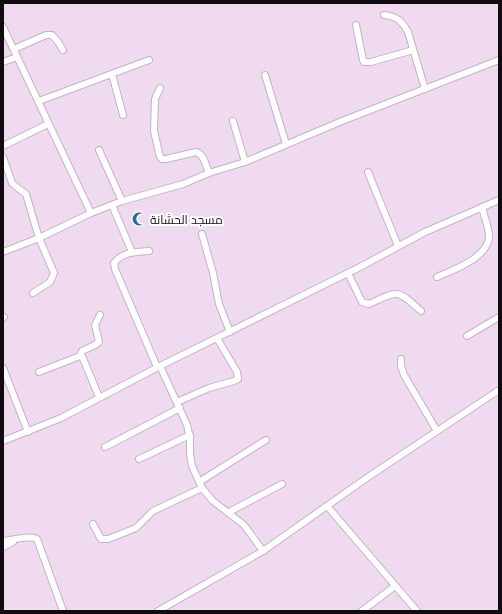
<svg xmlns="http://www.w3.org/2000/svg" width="502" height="614" viewBox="0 0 502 614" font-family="'PT Sans',Cairo,sans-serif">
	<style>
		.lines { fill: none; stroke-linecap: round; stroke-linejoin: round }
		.street-casing { stroke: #c6b2c7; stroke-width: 8 }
		.street { stroke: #fff; stroke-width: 6 }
		.labels { text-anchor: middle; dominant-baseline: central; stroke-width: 4; stroke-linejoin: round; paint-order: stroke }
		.poi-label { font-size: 12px; fill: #110a11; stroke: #fff; text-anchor: start }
	</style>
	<rect width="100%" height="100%" fill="#efdaf0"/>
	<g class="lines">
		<g class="street-casing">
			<g id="street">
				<path d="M384,15C396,16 402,21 408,32L425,89"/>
				<path d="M356,25L363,60L364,62H371L413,50"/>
				<path d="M3,27L91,213"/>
				<path d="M14,49L46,35H52L58,42L63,50"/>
				<path d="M3,62L17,57"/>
				<path d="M112,74L123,115"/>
				<path d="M265,75L286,144"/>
				<path d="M160,88L155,99L154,131L160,157L162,159H166L196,152C204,154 206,166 209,173"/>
				<path d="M39,101L149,60"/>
				<path d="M233,121L245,162"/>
				<path d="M3,146L48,124"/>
				<path d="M99,150L122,201"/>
				<path d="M3,157L12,183L19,189L26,194L39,238L54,273L50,282L33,293"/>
				<path d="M368,172L398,246"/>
				<path d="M112,205L132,252"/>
				<path d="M202,234L213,273L219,304L230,332"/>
				<path d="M149,251C136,252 122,252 114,263L115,269L157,367"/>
				<path d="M3,252L39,238L91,213L122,201L183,184L209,173L245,162L342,121L499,60"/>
				<path d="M348,273L362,302L369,304C398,291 396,288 421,311"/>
				<path d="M437,277C453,270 491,257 489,234C488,226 484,216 482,207"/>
				<path d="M3,318L4,317"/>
				<path d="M467,336L499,317"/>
				<path d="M80,356L82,351L95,345L99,342L95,325L100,315"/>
				<path d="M401,359V366L404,375L437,431"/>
				<path d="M160,366L187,425L190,438V454L192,466L202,488L213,501L244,525L263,551"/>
				<path d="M3,368L28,432"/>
				<path d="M39,372L80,356H82L99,397"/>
				<path d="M177,402L209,388L234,381L238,379L237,372L217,338"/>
				<path d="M3,441L61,418L160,366L360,267L425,232L499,200"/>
				<path d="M105,447L180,408"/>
				<path d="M139,459L190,435"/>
				<path d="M199,482L266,440"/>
				<path d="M327,506L417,611"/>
				<path d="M229,512L282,484"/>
				<path d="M93,524L101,539H108L136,528L153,511L202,488"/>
				<path d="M3,541C11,540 31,535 37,539L63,611"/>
				<path d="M3,547L13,542"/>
				<path d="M158,611L263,551L368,477L499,390"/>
				<path d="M362,611L395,586"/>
			</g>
		</g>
		<use href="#street" class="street"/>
	</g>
	<defs>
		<g id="mosque-bare" transform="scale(1.08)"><path d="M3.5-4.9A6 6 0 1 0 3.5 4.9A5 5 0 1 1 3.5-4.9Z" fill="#266da1" stroke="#fff" stroke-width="2.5" paint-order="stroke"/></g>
	</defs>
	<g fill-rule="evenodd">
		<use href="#mosque-bare" x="139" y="219"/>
	</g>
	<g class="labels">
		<g class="poi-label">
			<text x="150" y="219">مسجد الحشانة</text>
		</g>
	</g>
	<rect width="502" height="614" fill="none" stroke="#110a11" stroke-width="8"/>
</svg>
